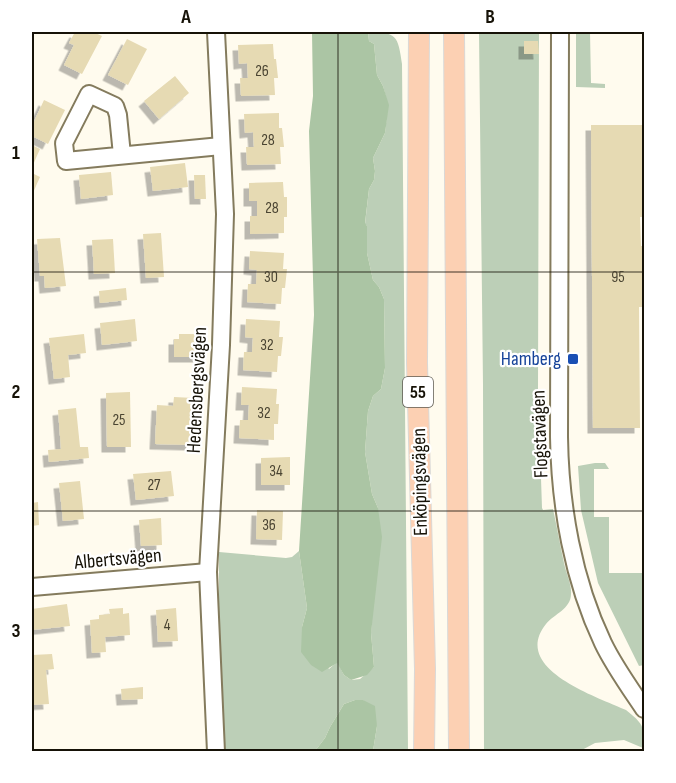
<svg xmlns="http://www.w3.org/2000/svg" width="676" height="783" viewBox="0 0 676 783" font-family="'Sofia Sans Condensed',sans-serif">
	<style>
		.green { fill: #bccfb7 }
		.forest { fill: #abc5a4 }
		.building { fill: #e6dab3; filter: url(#shadow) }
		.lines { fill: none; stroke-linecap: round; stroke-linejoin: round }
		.minor-casing { stroke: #847b5d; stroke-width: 20 }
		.major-casing { stroke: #dad9d7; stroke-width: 22 }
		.minor { stroke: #fff; stroke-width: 16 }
		.major { stroke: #fcd0b3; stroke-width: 20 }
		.grid { fill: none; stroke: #161207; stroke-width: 1.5; stroke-opacity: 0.55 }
		.transit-dot { fill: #1a4fb4; stroke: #fff; stroke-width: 2 }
		.labels { text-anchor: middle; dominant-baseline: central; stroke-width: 4.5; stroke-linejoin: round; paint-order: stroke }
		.number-label { font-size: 16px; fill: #4a4432 }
		.shield { fill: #fff; stroke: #5c5951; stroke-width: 1.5 }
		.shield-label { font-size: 18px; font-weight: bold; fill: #161207 }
		.transit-label { font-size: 20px; fill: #164399; stroke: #fff; text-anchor: end }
		.street-label { font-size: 20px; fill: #161207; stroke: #fff }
		.neatline { fill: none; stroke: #161207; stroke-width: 2 }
		.grid-label { font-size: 20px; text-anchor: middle; font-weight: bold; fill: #161207 }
	</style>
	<defs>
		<filter id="shadow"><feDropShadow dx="-5.5" dy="5.5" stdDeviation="0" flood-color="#0004"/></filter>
	</defs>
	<rect width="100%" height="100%" fill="#fffbee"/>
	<g class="green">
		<path d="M368,32C397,32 398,36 402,64L408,751H373L377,726L363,700H355L344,704L330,727L325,738L315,751H225L219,647V552L286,558L292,557L299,551L307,608L302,627L329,669L337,662L344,675L351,680L360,679L374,667L371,633L378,508L372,494L365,452L368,411L373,396L381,389L385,368L384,299L379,287L373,280L367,253V226L365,224L369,189L374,180L375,171L373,158L385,133L388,105L383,86L377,75L374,44L369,41Z"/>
		<path d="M479,32H539L538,389L542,508L543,510L553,509C557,527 560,545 564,563C566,573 572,585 571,594C571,609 554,614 546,624C510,669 598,697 626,710C645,725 644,727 644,751L643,748L624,740L595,743L580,751H484L483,385Z"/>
		<path d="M576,32H590L591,83L605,84V88L576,87Z"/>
		<path d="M595,463H605L609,469H594V517H609V573H644V665L639,666L598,583L581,510L578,466Z"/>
	</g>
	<g class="forest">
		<path d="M312,32H368L369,41L374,44L377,75L383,86L389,105L385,133L373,158L375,171L374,180L369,189L365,223L367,226V253L373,280L379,287L384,299L385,368L381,389L373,396L368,411L365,452L372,494L378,508L382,537L371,633L374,667L367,675L351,680L344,675L337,663L322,672L311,665L301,652L302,627L307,608L299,551L314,315L309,131L313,96Z"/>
		<path d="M355,700H363L375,706L377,726L373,751H315L325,738L330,727L344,704Z"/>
	</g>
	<g class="building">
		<path d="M75,32L81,34L82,32H93L102,36L82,74L64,65L74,45L69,43Z"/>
		<path d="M127,39L147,49L128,85L108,75Z"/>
		<path d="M524,41H538L539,54H524Z"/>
		<path d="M273,44L274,59H276L278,78H274L275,95L241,96L240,78H248L247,63L239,64L238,45Z"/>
		<path d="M175,76L189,93L159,119L144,101Z"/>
		<path d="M44,100L65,110L48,144L32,136V126Z"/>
		<path d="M279,113V128H282L284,147H280L281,164L247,165L246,147H254L253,132L245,133L244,114Z"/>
		<path d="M591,125H642V155H644V217H640L641,246H644V307H639L640,428H593Z"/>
		<path d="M32,145L40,149L32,167Z"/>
		<path d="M185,163L188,187L153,191L150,167Z"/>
		<path d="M111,172L113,195L81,199L79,175Z"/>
		<path d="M32,173L40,177L32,195Z"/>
		<path d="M194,175H205L206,199H195Z"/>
		<path d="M283,182L284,197H287V217H284V233L250,234V216H257V201H249V183Z"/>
		<path d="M161,233L164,277L146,278L143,234Z"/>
		<path d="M60,238L66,286L45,288L44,276H40L37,239Z"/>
		<path d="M113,239L115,273L94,274L92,240Z"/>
		<path d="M250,251L284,253L283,269H287L285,288H282L281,304L247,302L248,284H256L257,270L249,269Z"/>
		<path d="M126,288L127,300L100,303L99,291Z"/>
		<path d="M135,319L137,341L102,345L100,323Z"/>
		<path d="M246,319L280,321L279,337H283L281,356H278L277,372L243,370L244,352H252L253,338L245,337Z"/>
		<path d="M84,334L86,353L68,355L70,377L54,379L49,338Z"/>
		<path d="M179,334H197V340H202V357H174V339H179Z"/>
		<path d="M242,387L277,389L276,404H279L278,424H274V440L239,438L240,420H248L249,405H241Z"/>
		<path d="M130,392L131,447H107L106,393Z"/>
		<path d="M174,397L194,398L193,411H199L198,433H192V445L155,444L157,405L173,406Z"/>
		<path d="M76,408L80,447H88L89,458L49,462L48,450L61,449L58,410Z"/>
		<path d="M290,457V485H261V458Z"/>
		<path d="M171,471L174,496L136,500L133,474Z"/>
		<path d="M80,481L84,519L63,521L59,483Z"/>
		<path d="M38,502L39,525L32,526V503Z"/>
		<path d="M257,510L283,511L282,540L256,539Z"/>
		<path d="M161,518L162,545L141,546L139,520Z"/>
		<path d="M67,604L70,626L32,630V609Z"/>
		<path d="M123,608V614L129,613L130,635L105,637L106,652L92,653L90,620L99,619V615L110,614L109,609Z"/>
		<path d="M176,608L178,641L158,642L156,610Z"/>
		<path d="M52,654L54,669L46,670L49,704L32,705V655Z"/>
		<path d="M143,687V699L122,700L121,689Z"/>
	</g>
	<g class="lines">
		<g class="minor-casing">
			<g id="minor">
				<path d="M216,32L225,214L221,345L208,572L216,752"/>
				<path d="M560,32L559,437C560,506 573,580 603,643C614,666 630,688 644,709"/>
				<path d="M122,155L118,115L115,106L89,94L64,143L66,161L221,146"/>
				<path d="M32,587L208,572"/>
			</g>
		</g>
		<g class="major-casing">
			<g id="major">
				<path d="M419,32L417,363L425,669L424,752"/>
				<path d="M454,32L459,752"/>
			</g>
		</g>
		<use href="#minor" class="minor"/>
		<use href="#major" class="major"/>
	</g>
	<path class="grid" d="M338,32V752M32,272H644M32,511H644"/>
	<rect class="transit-dot" x="567" y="353" width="12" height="12" rx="3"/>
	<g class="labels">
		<g class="number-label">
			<text x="262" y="71">26</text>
			<text x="268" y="140">28</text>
			<text x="272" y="208">28</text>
			<text x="271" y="277">30</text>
			<text x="618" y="277">95</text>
			<text x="267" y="345">32</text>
			<text x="264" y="413">32</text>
			<text x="119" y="420">25</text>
			<text x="276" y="471">34</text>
			<text x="154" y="485">27</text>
			<text x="269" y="525">36</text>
			<text x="167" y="625">4</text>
		</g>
		<rect class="shield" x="403" y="377" width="30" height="30" rx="4.5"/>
		<g class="shield-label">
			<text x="418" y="392">55</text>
		</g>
		<g class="transit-label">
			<text x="561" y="359">Hamberg</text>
		</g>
		<g class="street-label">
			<text transform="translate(197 390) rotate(-87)">Hedensbergsvägen</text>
			<text transform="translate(540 434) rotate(-92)">Flogstavägen</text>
			<text transform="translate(420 482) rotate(-91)">Enköpingsvägen</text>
			<text transform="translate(118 559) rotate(-5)">Albertsvägen</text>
		</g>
	</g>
	<rect width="676" height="783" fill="none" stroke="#ffffff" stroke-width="66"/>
	<rect x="33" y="33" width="610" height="717" class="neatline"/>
	<g class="grid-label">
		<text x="186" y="23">A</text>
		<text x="490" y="23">B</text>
		<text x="16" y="159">1</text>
		<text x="16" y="398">2</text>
		<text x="16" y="637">3</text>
	</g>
</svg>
